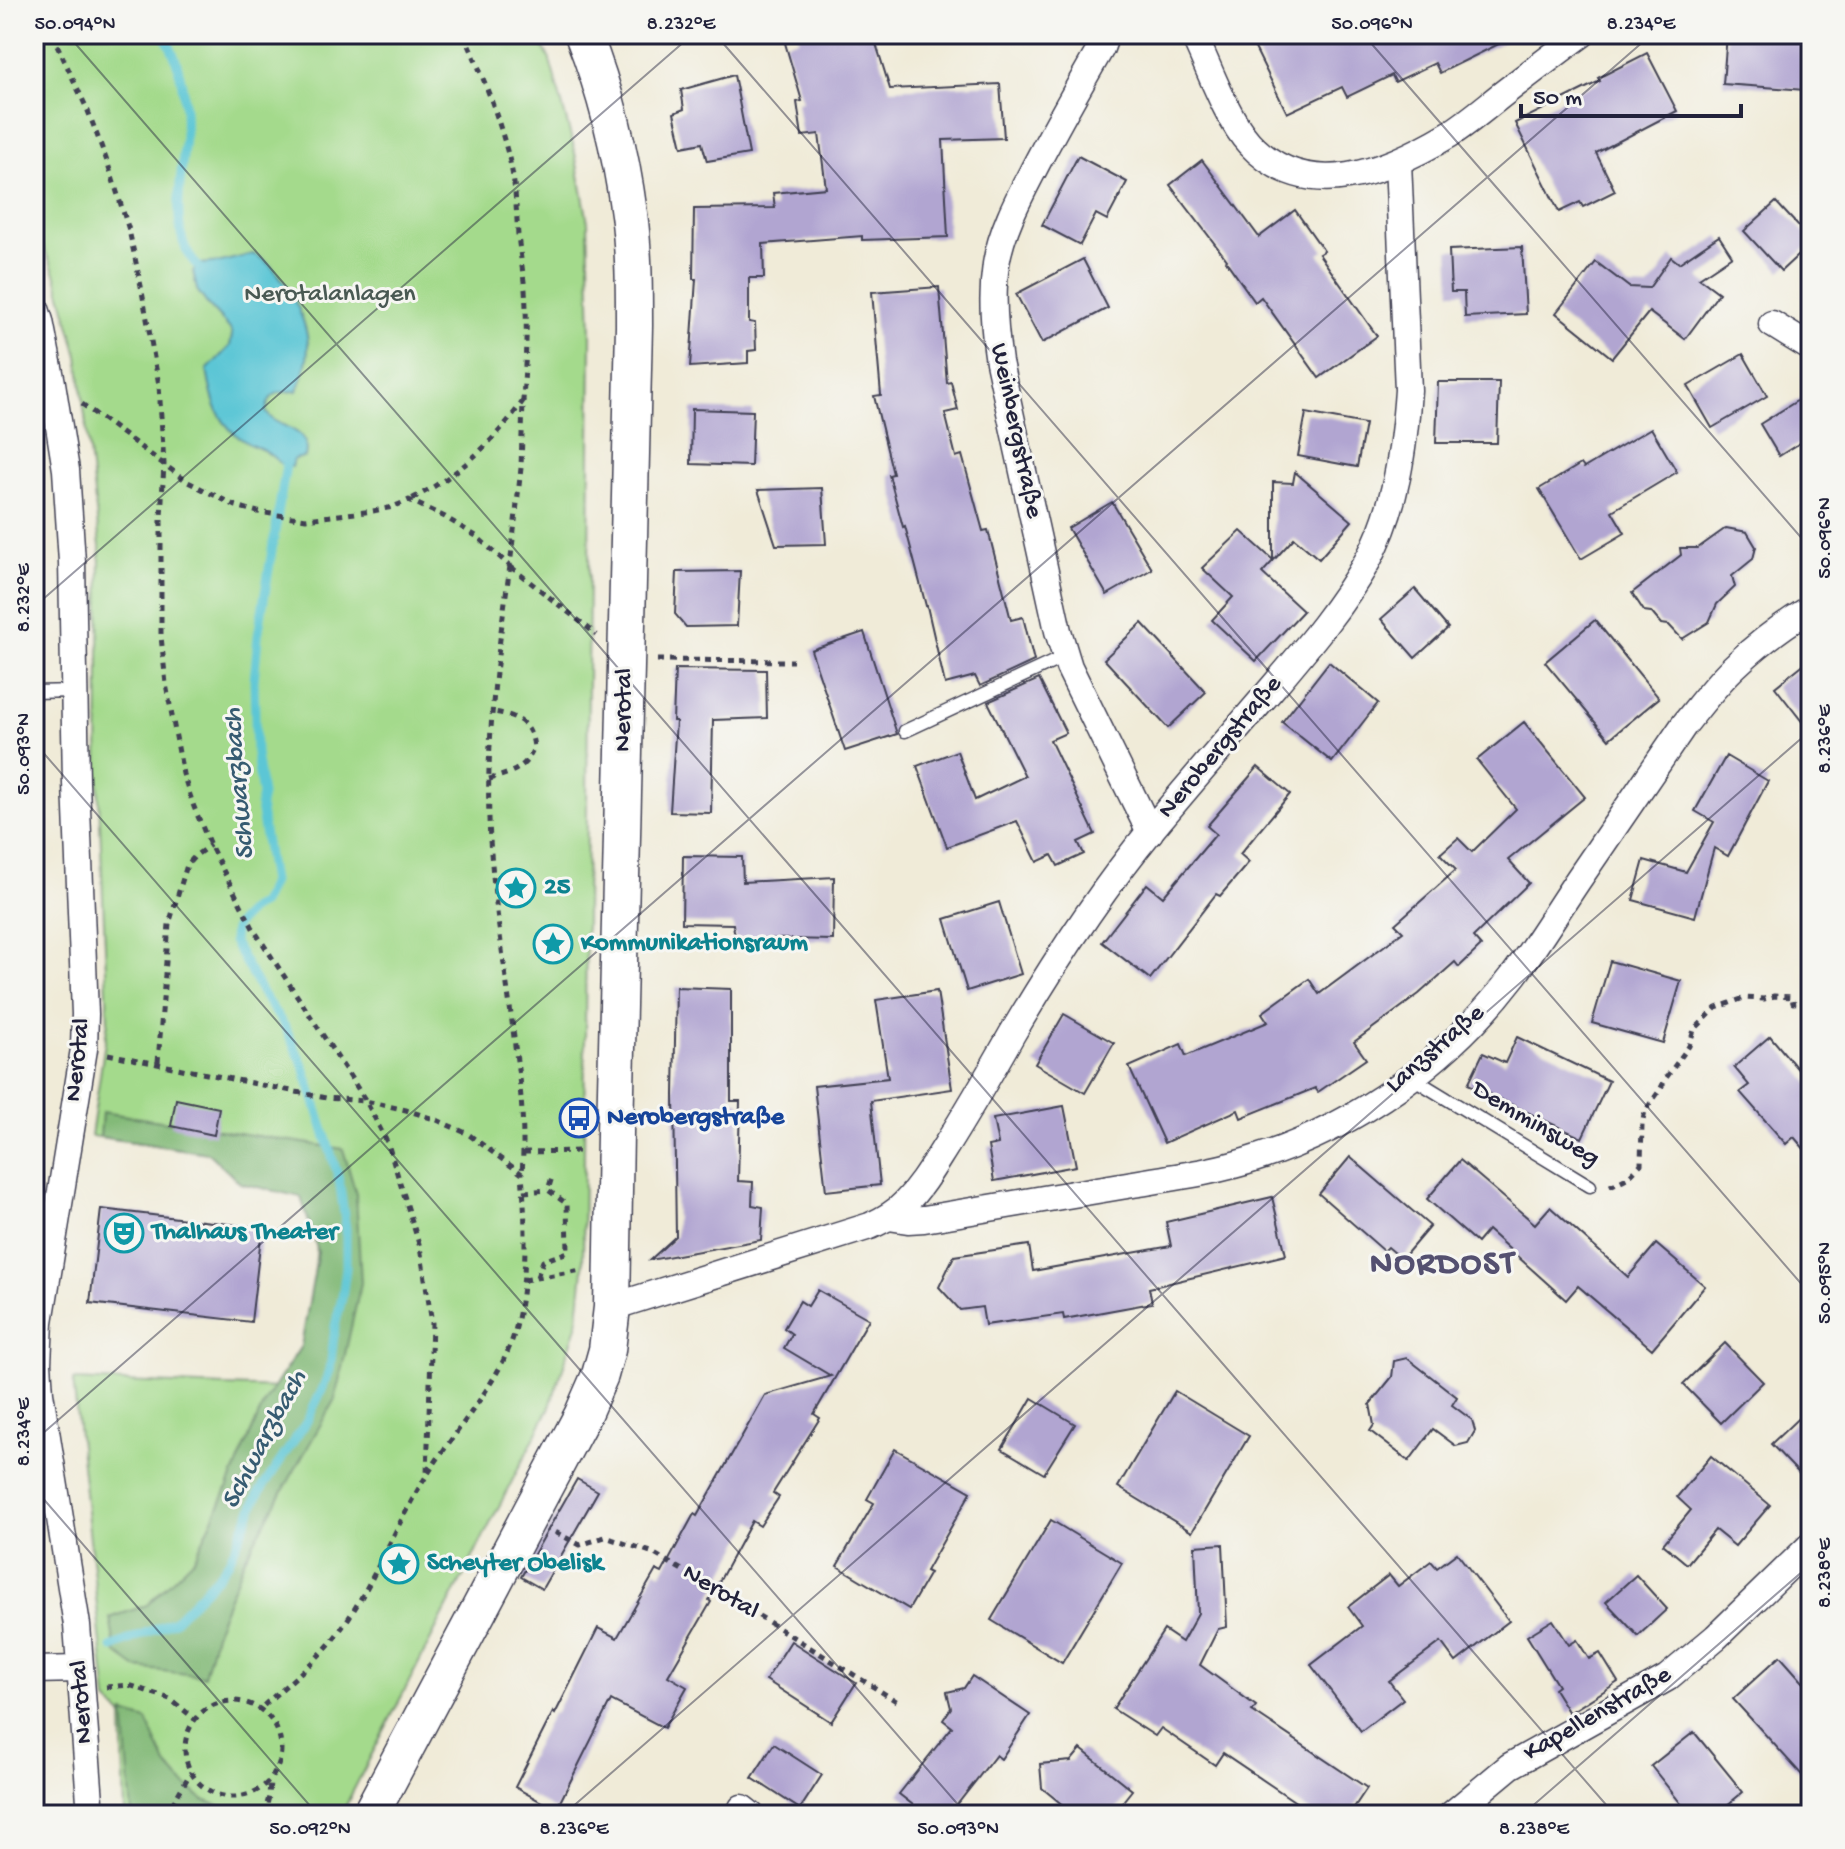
<svg xmlns="http://www.w3.org/2000/svg" width="1845" height="1849" viewBox="0 0 1845 1849" font-family="'Gochi Hand',sans-serif">
	<style>
		.green { fill: #a4da8c; stroke: #637e64; stroke-width: 2 }
		.forest { fill: #83ba78; stroke: #526e5a; stroke-width: 2 }
		.water { fill: #5bc6d5; stroke: #3e7488; stroke-width: 2 }
		.lines { fill: none; stroke-linecap: round; stroke-linejoin: round }
		.stream { stroke: #5bc6d5; stroke-width: 9 }
		.building { fill: #b1a5d1 }
		.lane-casing { stroke: #414053; stroke-width: 15 }
		.street-casing { stroke: #414053; stroke-width: 29 }
		.secondary-casing { stroke: #414053; stroke-width: 39 }
		.path { stroke: #414053; stroke-width: 5; stroke-dasharray: 6 6; stroke-linecap: butt }
		.lane { stroke: #fff; stroke-width: 12 }
		.street { stroke: #fff; stroke-width: 26 }
		.secondary { stroke: #fff; stroke-width: 36 }
		.ticks { fill: none; stroke: #22223b; stroke-width: 2; stroke-opacity: 0.45 }
		.labels { text-anchor: middle; dominant-baseline: central; stroke-width: 6; stroke-linejoin: round; paint-order: stroke }
		.park-label { font-size: 26px; fill: #495953; stroke: #f6f6f2 }
		.street-label { font-size: 26px; fill: #22223b; stroke: #f6f6f2 }
		.culture-label { font-size: 26px; font-weight: bold; fill: #0d838f; stroke: #f6f6f2; text-anchor: start }
		.transit-label { font-size: 26px; font-weight: bold; fill: #164399; stroke: #f6f6f2; text-anchor: start }
		.water-label { font-size: 28px; font-style: italic; fill: #365b71; stroke: #f6f6f2 }
		.district-label { font-size: 34px; font-weight: bold; letter-spacing: 2px; fill: #545070; stroke: #f6f6f2 }
		.neatline { fill: none; stroke: #22223b; stroke-width: 3 }
		.ticks-label { font-size: 20px; text-anchor: middle; fill: #22223b }
	</style>
	<rect width="100%" height="100%" fill="#f6f6f2"/>
	<filter id="ink" filterUnits="userSpaceOnUse"><feTurbulence type="fractalNoise" baseFrequency=".0125" numOctaves="2"/><feDisplacementMap in="SourceGraphic" scale="16" xChannelSelector="R" yChannelSelector="G"/><feConvolveMatrix kernelMatrix="1 2 1 2 8 2 1 2 1" color-interpolation-filters="sRGB"/></filter>
	<filter id="wash" filterUnits="userSpaceOnUse"><feTurbulence type="fractalNoise" baseFrequency=".006" numOctaves="4" result="noise"/><feDisplacementMap in="SourceGraphic" scale="32" xChannelSelector="R" yChannelSelector="G"/><feGaussianBlur stdDeviation="1.8" result="paint"/><feColorMatrix in="noise" values="0 0 0 0 0 0 0 0 0 0 0 0 0 0 0 0 0 1.4 0 .05"/><feComposite in="paint" operator="in"/></filter>
	<g filter="url(#wash)">
		<rect width="100%" height="100%" fill="#f0ebd8"/>
		<path class="green" d="M34,34H537L550,60L574,148L588,222L591,337L583,1270L577,1326L549,1409L349,1799L342,1815H125L122,1715L107,1700L73,1380L278,1388L308,1343L320,1213L299,1166L91,1136L108,1021L98,774L100,546L78,356L55,273L34,227Z"/>
		<g class="forest">
			<path d="M102,1112L343,1149L356,1194L361,1283L335,1399L245,1558L217,1627L204,1676L137,1668L116,1653L110,1618L147,1605L194,1559L227,1489L264,1403L301,1346L318,1252L301,1197L240,1183L208,1153L100,1137Z"/>
			<path d="M124,1713L147,1720L166,1764L180,1780L203,1800L246,1815H132Z"/>
		</g>
		<path class="water" d="M253,254C281,265 309,319 308,348C308,363 303,377 297,391C279,392 269,391 266,412C278,431 312,425 305,457L294,459L292,467C275,463 279,460 266,452C261,448 254,447 249,444C218,426 212,402 207,370L230,346L232,335L230,329L208,305L197,290L193,271L200,264L221,262Z"/>
		<g class="lines">
			<g class="stream">
				<path d="M163,34C181,59 187,104 185,135C183,176 163,247 207,273"/>
				<path d="M112,1647L174,1621L218,1576L229,1561L259,1493L307,1421L322,1390L330,1370L335,1326L342,1298L346,1268V1229L339,1179L304,1067L284,1025L263,995L233,941L234,930L238,923L252,909L262,904L272,882L260,805L262,795L256,753L254,681L258,636L286,465L282,454"/>
			</g>
		</g>
		<g id="blocks">
			<g class="building">
				<path d="M798,34H873L890,89L1000,84L1004,138L943,140L948,237L862,240V236L763,244L764,278H749V322L755,323L756,350L748,351V363L690,367L696,279H693L694,209L775,208L773,193L826,188L819,134L802,136L797,102L802,101L785,43L799,39Z"/>
				<path d="M1248,34H1519L1440,73L1435,63L1395,82L1392,75L1347,97L1342,87L1287,113Z"/>
				<path d="M1727,34H1782L1809,36L1805,90L1723,84Z"/>
				<path d="M1647,53L1677,111L1596,153L1615,191L1583,207L1580,202L1559,212L1515,123L1600,81L1598,78Z"/>
				<path d="M734,75L749,154L707,161L702,143L682,147L674,113L684,109L681,90Z"/>
				<path d="M1078,156L1127,182L1107,220L1096,214L1080,245L1042,225Z"/>
				<path d="M1202,160L1259,237L1295,210L1324,251L1319,254L1377,336L1319,378L1261,297L1255,302L1226,261L1227,260L1170,185Z"/>
				<path d="M1776,202L1811,240V243L1781,271L1744,231Z"/>
				<path d="M1719,236L1732,256L1699,278L1719,293L1685,339L1649,312L1612,358L1556,313L1596,262L1629,287L1649,288L1671,257L1679,263Z"/>
				<path d="M1522,247L1526,314L1465,317L1464,292H1451L1449,250Z"/>
				<path d="M1083,259L1108,308L1042,343L1016,294Z"/>
				<path d="M939,287L947,383L951,382L958,410L945,413L956,457L962,455L983,531L988,530L1011,620L1023,617L1034,661L980,686L975,676L945,684L927,606H926L905,526L903,527L889,475L893,474L874,396L881,395L872,292Z"/>
				<path d="M1743,354L1767,396L1712,428L1688,386Z"/>
				<path d="M1438,382H1499L1497,443H1436Z"/>
				<path d="M1811,392V436L1779,456L1760,424Z"/>
				<path d="M692,409L753,411L751,466L691,464Z"/>
				<path d="M1306,413L1365,424L1357,467L1298,456Z"/>
				<path d="M1651,428L1677,472L1612,511L1625,533L1581,559L1539,489L1581,464L1584,468Z"/>
				<path d="M1295,472L1352,521L1319,559L1294,538L1262,573L1303,611L1256,661L1212,620L1233,597L1202,568L1241,531L1273,560V482L1293,483Z"/>
				<path d="M822,488L826,544L776,545L758,490Z"/>
				<path d="M1112,502L1152,569L1107,595L1068,528Z"/>
				<path d="M1726,528L1747,532L1756,547L1753,559L1732,576L1735,587L1717,604L1709,622L1682,639L1669,625L1661,624L1651,612L1644,611L1632,593L1681,555L1680,548H1698Z"/>
				<path d="M740,571L737,626L686,627L675,614L677,572Z"/>
				<path d="M1415,589L1448,628L1415,658L1381,619Z"/>
				<path d="M1595,620L1659,698L1609,739L1545,662Z"/>
				<path d="M1142,623L1206,692L1168,728L1104,659Z"/>
				<path d="M864,632L897,734L845,751L811,650Z"/>
				<path d="M1811,658V733L1775,687Z"/>
				<path d="M1329,662L1378,703L1332,762L1282,722Z"/>
				<path d="M675,669L766,670L767,718L713,720L711,813L670,812L676,721H673Z"/>
				<path d="M1039,679L1066,733L1050,740L1095,834L1078,842L1084,854L1058,866L1052,855L1037,862L1017,821L947,847L917,766L957,751L975,800L1025,776L988,702Z"/>
				<path d="M1524,722L1585,797L1508,860L1529,883L1473,937L1481,946L1459,967L1455,962L1419,994L1354,1042L1366,1059L1318,1092L1315,1088L1241,1118L1238,1110L1164,1143L1129,1067L1181,1044L1186,1056L1268,1022L1262,1013L1309,979L1319,994L1403,932L1395,924L1456,870L1440,854L1458,838L1472,852L1516,809L1477,760Z"/>
				<path d="M1726,756L1768,781L1728,856L1714,848L1695,917L1633,900L1644,860L1686,872L1714,822L1695,811Z"/>
				<path d="M1258,767L1290,794L1240,854L1249,862L1220,896L1216,894L1150,979L1102,942L1147,884L1163,897L1216,834L1207,826Z"/>
				<path d="M683,856L742,857L743,882L834,877L833,940L735,938L733,924L682,923Z"/>
				<path d="M999,902L1021,974L967,991L945,919Z"/>
				<path d="M1610,961L1681,981L1663,1043L1592,1023Z"/>
				<path d="M676,987L731,989V1101H740L738,1181L753,1182L752,1205L763,1207L761,1240L650,1260L676,1236L674,1095Z"/>
				<path d="M937,991L952,1089L871,1101L880,1185L826,1191L814,1086L888,1078L876,1000Z"/>
				<path d="M1064,1014L1114,1043L1085,1093L1035,1064Z"/>
				<path d="M1770,1036L1811,1085V1157L1794,1137L1786,1144L1740,1092L1749,1085L1734,1067Z"/>
				<path d="M1517,1037L1609,1081L1582,1138L1468,1084L1483,1053L1505,1063Z"/>
				<path d="M176,1099L219,1108L214,1135L171,1126Z"/>
				<path d="M1064,1106L1076,1166L994,1181L988,1146L998,1144L993,1119Z"/>
				<path d="M1350,1157L1430,1226L1402,1259L1388,1247L1384,1251L1319,1194Z"/>
				<path d="M1460,1160L1535,1224L1550,1207L1628,1277L1656,1244L1705,1286L1652,1349L1578,1286L1566,1300L1488,1230L1477,1243L1427,1199Z"/>
				<path d="M1272,1197L1286,1255L1149,1288L1152,1303L1064,1319L1063,1314L985,1325L982,1307L960,1310L939,1287L954,1256L1029,1245L1033,1271L1171,1246L1166,1222Z"/>
				<path d="M101,1209L262,1228L251,1322L90,1303Z"/>
				<path d="M818,1290L869,1319L814,1414L820,1418L773,1493L779,1497L760,1526L752,1521L709,1600L711,1602L668,1676L687,1687L664,1728L611,1700L556,1810L515,1787L553,1712L555,1714L598,1628L617,1638L656,1570L662,1573L694,1514L697,1516L765,1395L831,1376L784,1348L792,1334L784,1328L800,1301L808,1306Z"/>
				<path d="M1725,1343L1763,1382L1721,1423L1683,1384Z"/>
				<path d="M1407,1358L1457,1397L1452,1405L1472,1420L1475,1431L1468,1443L1456,1446L1433,1429L1409,1461L1370,1431L1374,1425L1370,1404L1392,1377L1394,1361Z"/>
				<path d="M1175,1391L1249,1436L1192,1532L1118,1487Z"/>
				<path d="M1032,1398L1075,1424L1044,1474L1002,1449Z"/>
				<path d="M1811,1406V1486L1771,1444Z"/>
				<path d="M895,1449L971,1492L926,1571L930,1573L909,1609L837,1566L874,1503L867,1499Z"/>
				<path d="M1711,1456L1770,1505L1735,1546L1715,1530L1687,1564L1663,1544L1691,1510L1677,1497Z"/>
				<path d="M577,1479L598,1491L542,1589L521,1577Z"/>
				<path d="M1051,1520L1122,1563L1062,1663L991,1620Z"/>
				<path d="M1223,1544L1227,1627L1218,1629L1200,1665L1256,1706L1252,1711L1367,1788L1349,1815H1315L1223,1753L1215,1765L1161,1728L1155,1736L1113,1709L1164,1630L1182,1642L1198,1613L1195,1546Z"/>
				<path d="M1457,1553L1509,1621L1456,1662L1441,1642L1389,1681L1403,1699L1361,1731L1311,1665L1362,1626L1348,1607L1389,1575L1398,1586L1431,1561L1437,1568Z"/>
				<path d="M1636,1575L1667,1609L1638,1636L1606,1602Z"/>
				<path d="M1553,1620L1569,1645L1577,1640L1589,1659L1600,1653L1618,1682L1569,1713L1554,1689L1558,1686L1527,1636Z"/>
				<path d="M791,1641L856,1683L831,1722L766,1680Z"/>
				<path d="M1780,1656L1811,1691V1785L1733,1699Z"/>
				<path d="M972,1676L1030,1715L1001,1759L996,1755L949,1815H926L899,1794L952,1727L943,1720L951,1708L947,1692L964,1688Z"/>
				<path d="M1694,1732L1743,1792L1715,1815H1690L1651,1766Z"/>
				<path d="M774,1744L822,1775L800,1809L752,1778Z"/>
				<path d="M1081,1749L1132,1790L1112,1815H1075L1042,1788L1040,1764L1071,1761Z"/>
			</g>
		</g>
	</g>
	<g filter="url(#ink)">
		<use href="#blocks" fill-opacity="0" stroke="#414053" stroke-width="2"/>
		<g class="lines">
			<g class="lane-casing">
				<g id="lane">
					<path d="M34,692L74,691"/>
					<path d="M905,731L1066,656"/>
					<path d="M1411,1077L1590,1186"/>
				</g>
			</g>
			<g class="street-casing">
				<g id="street">
					<path d="M1106,34L1101,48C1079,86 1058,123 1038,161C1021,194 1002,227 996,264C991,297 994,329 999,362L1058,631L1069,667L1150,832"/>
					<path d="M1193,34C1208,65 1227,119 1249,143C1307,206 1388,171 1450,134C1469,122 1486,107 1504,93C1530,73 1556,53 1582,34"/>
					<path d="M34,303L40,321L52,383L66,470L72,562L76,783L85,1014L84,1049L40,1322L38,1363L40,1393L77,1625L91,1815"/>
					<path d="M1772,324L1811,348"/>
					<path d="M889,1217L908,1220L924,1219C990,1208 1055,1197 1121,1186C1166,1178 1213,1173 1257,1158C1358,1126 1450,1059 1514,975C1537,944 1557,911 1578,880C1613,828 1649,777 1684,725C1701,704 1717,682 1737,664C1759,643 1785,624 1811,608"/>
					<path d="M612,1307L870,1226C883,1220 895,1214 905,1203C921,1187 932,1168 944,1149C968,1111 990,1073 1012,1034C1054,963 1099,893 1152,829C1192,781 1233,734 1274,686C1308,646 1342,606 1368,560C1396,509 1404,447 1408,390L1398,162"/>
					<path d="M34,1670L80,1669"/>
					<path d="M742,1808L751,1815"/>
					<path d="M1451,1815L1510,1766L1667,1678L1716,1637L1811,1545"/>
				</g>
			</g>
			<g class="secondary-casing">
				<path id="secondary" d="M370,1815L582,1416L600,1375L607,1350L612,1307L615,1133L634,326C634,289 634,251 629,214C621,153 606,92 583,34"/>
			</g>
			<g class="path">
				<path d="M52,34L88,111L108,164L129,230L141,286L159,385L164,464L161,517V636L166,684L183,774L194,807L210,845L254,930L366,1101L388,1144L420,1247L432,1323L427,1474"/>
				<path d="M464,34C483,75 499,118 510,162C516,186 516,210 518,235C520,253 523,272 525,290C528,327 525,364 523,401"/>
				<path d="M82,404L188,482L236,506L258,512L306,519L373,511L393,507L409,500L445,517L476,536L510,566L521,468L523,401C493,443 456,478 409,500"/>
				<path d="M510,566C496,664 482,766 492,864C497,925 508,986 515,1046C521,1089 525,1131 522,1174"/>
				<path d="M511,567L597,635"/>
				<path d="M657,660L793,661"/>
				<path d="M489,779C510,774 527,768 534,747C531,722 516,715 493,712"/>
				<path d="M108,1054L326,1098L366,1101L406,1110L437,1120L468,1134L522,1174C526,1222 528,1284 515,1331C501,1381 455,1430 427,1475C394,1526 375,1584 338,1633C317,1662 286,1684 260,1709"/>
				<path d="M158,1062L169,924L187,865L195,856L210,845"/>
				<path d="M524,1152L583,1151"/>
				<path d="M1610,1186L1627,1178L1641,1164L1642,1124L1645,1111L1660,1090L1666,1078L1689,1046L1694,1030L1716,1008L1744,998L1764,999L1774,996L1792,997L1793,1003L1811,1002"/>
				<path d="M524,1192L548,1190"/>
				<path d="M537,1277L543,1261L568,1252L567,1204L548,1190L552,1177"/>
				<path d="M524,1280L582,1270"/>
				<path d="M555,1532L580,1545L605,1537L651,1552L722,1593L901,1704"/>
				<path d="M106,1687L129,1685L170,1699L195,1719"/>
				<circle cx="233" cy="1749" r="48"/>
				<path d="M166,1815L191,1772"/>
				<path d="M264,1815L269,1797L270,1781"/>
			</g>
			<use href="#lane" class="lane"/>
			<use href="#street" class="street"/>
			<use href="#secondary" class="secondary"/>
		</g>
	</g>
	<path class="ticks" d="M67,34L1615,1815M715,34L1811,1295M1363,34L1811,549M34,607L693,34M34,742L967,1815M34,1441L1652,34M34,1488L318,1815M563,1815L1811,730M1522,1815L1811,1564"/>
	<defs>
		<g id="sight-ring" transform="scale(2)"><circle r="9.5" fill="#f6f6f2" stroke="#0f9aa8" stroke-width="1.5"/><path d="M0-6L1.8-2.2L6-1.7L2.9 1.2L3.7 5.4L0 3.3L-3.7 5.4L-2.9 1.2L-6-1.7L-1.8-2.2Z" fill="#0f9aa8"/></g>
		<g id="bus-ring" transform="scale(2)"><circle r="9.5" fill="#f6f6f2" stroke="#1a4fb4" stroke-width="1.5"/><path d="M-5-6H5V4H4V6H2V4H-2V6H-4V4H-5ZM-3.5-4V0h7V-4ZM-3.5 1.2v1.5H-2V1.2ZM2 1.2v1.5H3.5V1.2Z" fill="#1a4fb4"/></g>
		<g id="theatre-ring" transform="scale(2)"><circle r="9.5" fill="#f6f6f2" stroke="#0f9aa8" stroke-width="1.5"/><path d="M-5-5.5Q0-4 5-5.5V0Q5 5 0 6Q-5 5-5 0ZM-3.3-2.5H-1v1.5H-3.3ZM1-2.5H3.3v1.5H1ZM-2.8 1Q0 5.5 2.8 1Z" fill="#0f9aa8"/></g>
	</defs>
	<g fill-rule="evenodd">
		<use href="#sight-ring" x="516" y="888"/>
		<use href="#sight-ring" x="553" y="944"/>
		<use href="#bus-ring" x="579" y="1118"/>
		<use href="#theatre-ring" x="124" y="1233"/>
		<use href="#sight-ring" x="399" y="1564"/>
	</g>
	<g class="labels">
		<g class="park-label">
			<text x="330" y="295">Nerotalanlagen</text>
		</g>
		<g class="street-label">
			<text transform="translate(1015 431) rotate(78)">Weinbergstraße</text>
			<text transform="translate(625 710) rotate(-89)">Nerotal</text>
			<text transform="translate(1221 748) rotate(-50)">Nerobergstraße</text>
			<text transform="translate(1436 1050) rotate(-41)">Lanzstraße</text>
			<text transform="translate(79 1060) rotate(-84)">Nerotal</text>
			<text transform="translate(1535 1125) rotate(31)">Demminsweg</text>
			<text transform="translate(720 1593) rotate(31)">Nerotal</text>
			<text transform="translate(83 1702) rotate(-94)">Nerotal</text>
			<text transform="translate(1598 1715) rotate(-30)">Kapellenstraße</text>
		</g>
		<g class="culture-label">
			<text x="544" y="888">25</text>
			<text x="581" y="944">Kommunikationsraum</text>
			<text x="152" y="1233">Thalhaus Theater</text>
			<text x="427" y="1564">Scheyter Obelisk</text>
		</g>
		<g class="transit-label">
			<text x="607" y="1118">Nerobergstraße</text>
		</g>
		<g class="water-label">
			<text transform="translate(240 784) rotate(-95)">Schwarzbach</text>
			<text transform="translate(265 1440) rotate(-62)">Schwarzbach</text>
		</g>
		<g class="district-label">
			<text x="1443" y="1266">NORDOST</text>
		</g>
	</g>
	<rect width="1845" height="1849" fill="none" stroke="#f6f6f2" stroke-width="88"/>
	<path d="M1521 104v12h220v-12" fill="none" stroke="#22223b" stroke-width="4"/>
	<text x="1533" y="104" font-size="24" fill="#22223b" stroke="#f6f6f2" stroke-width="6" paint-order="stroke">50 m</text>
	<rect x="44" y="44" width="1757" height="1761" class="neatline"/>
	<g class="ticks-label">
		<text x="75" y="29">50.094°N</text>
		<text x="681" y="29">8.232°E</text>
		<text x="1372" y="29">50.096°N</text>
		<text x="1641" y="29">8.234°E</text>
		<text transform="translate(1823 538) rotate(-90)" y="7">50.096°N</text>
		<text transform="translate(22 598) rotate(-90)" y="7">8.232°E</text>
		<text transform="translate(1823 739) rotate(-90)" y="7">8.236°E</text>
		<text transform="translate(22 754) rotate(-90)" y="7">50.093°N</text>
		<text transform="translate(1823 1283) rotate(-90)" y="7">50.095°N</text>
		<text transform="translate(22 1432) rotate(-90)" y="7">8.234°E</text>
		<text transform="translate(1823 1573) rotate(-90)" y="7">8.238°E</text>
		<text x="310" y="1834">50.092°N</text>
		<text x="574" y="1834">8.236°E</text>
		<text x="958" y="1834">50.093°N</text>
		<text x="1534" y="1834">8.238°E</text>
	</g>
</svg>
